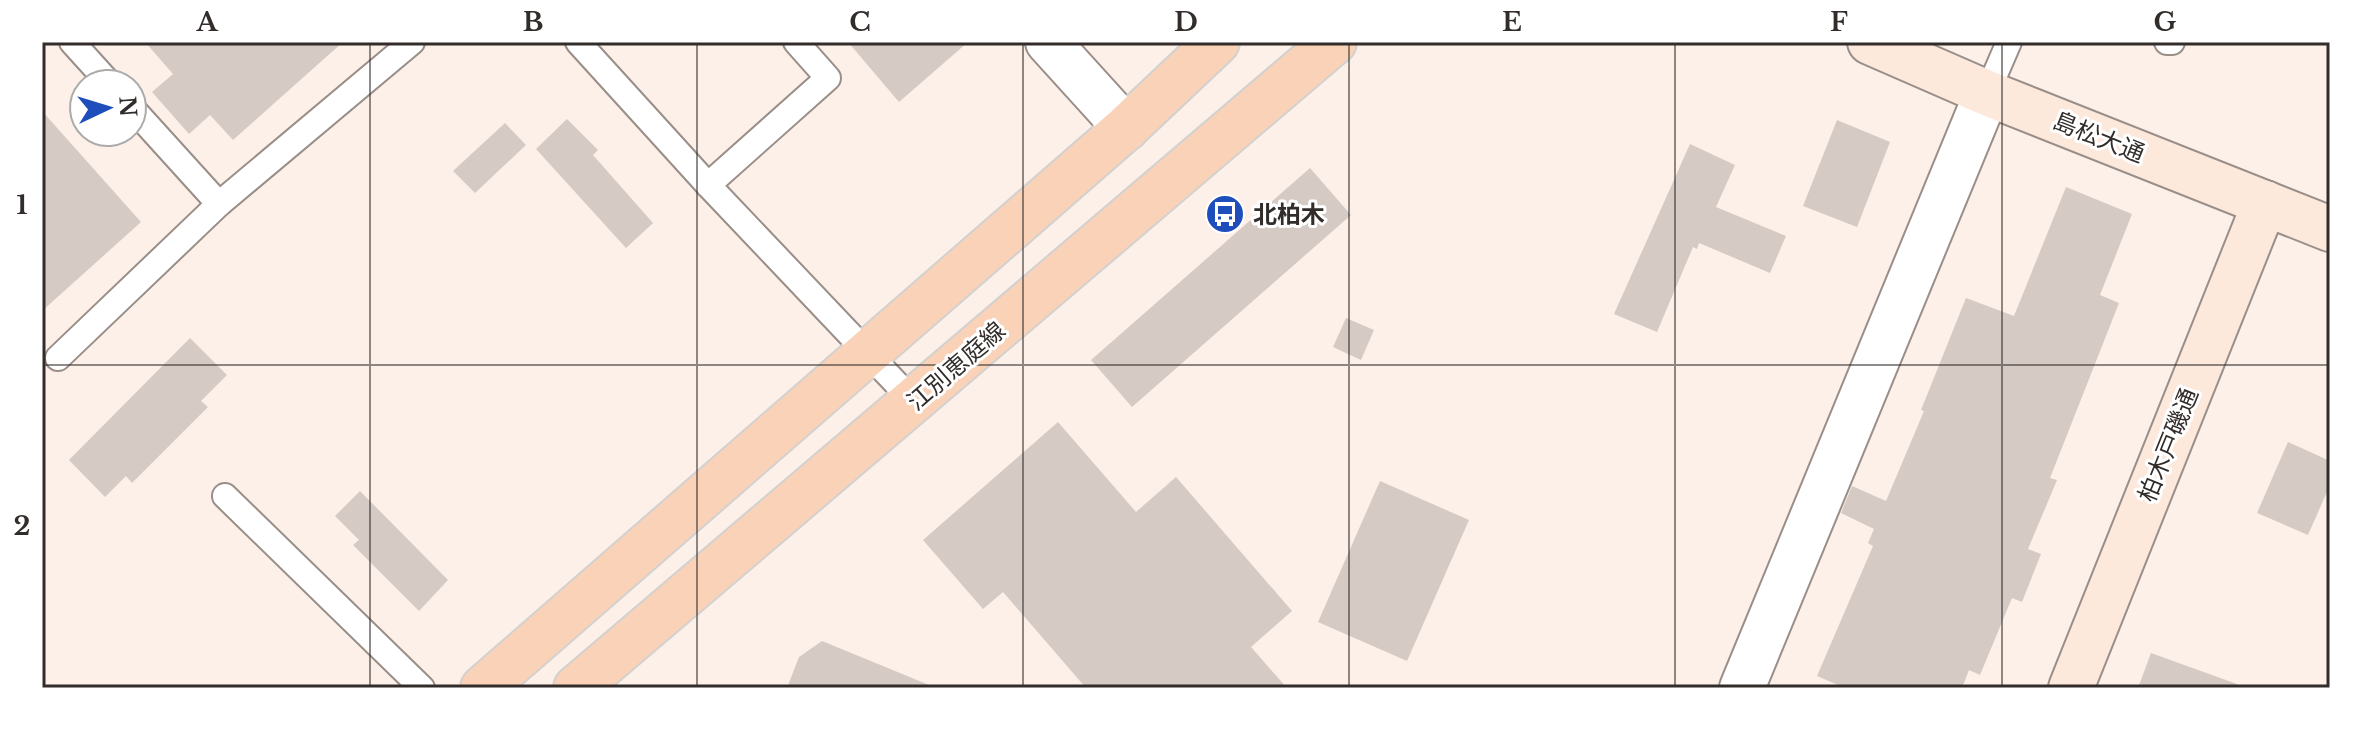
<svg xmlns="http://www.w3.org/2000/svg" width="2372" height="730" viewBox="0 0 2372 730" font-family="'Libre Baskerville','Noto Sans JP',serif">
	<style>
		.building { fill: #d6cac4 }
		.lines { fill: none; stroke-linecap: round; stroke-linejoin: round }
		.lane-casing { stroke: #998e88; stroke-width: 28 }
		.street-casing { stroke: #998e88; stroke-width: 48 }
		.secondary-casing { stroke: #998e88; stroke-width: 48 }
		.primary-casing { stroke: #d2d1d0; stroke-width: 48 }
		.lane { stroke: #fff; stroke-width: 24 }
		.street { stroke: #fff; stroke-width: 44 }
		.secondary { stroke: #fde8dc; stroke-width: 44 }
		.primary { stroke: #fad2b8; stroke-width: 44 }
		.grid { fill: none; stroke: #322d2b; stroke-width: 2; stroke-opacity: 0.55 }
		.labels { text-anchor: middle; dominant-baseline: central; stroke-width: 6; stroke-linejoin: round; paint-order: stroke }
		.street-label { font-size: 24px; fill: #322d2b; stroke: #fff }
		.poi-label { font-size: 24px; font-weight: bold; fill: #322d2b; stroke: #fff; text-anchor: start }
		.neatline { fill: none; stroke: #322d2b; stroke-width: 3 }
		.grid-label { font-size: 26px; text-anchor: middle; font-weight: bold; fill: #322d2b }
	</style>
	<rect width="100%" height="100%" fill="#fcf0e9"/>
	<g class="building">
		<path d="M145,42H343L233,140L210,115L189,134L152,92L173,74Z"/>
		<path d="M848,42H968L899,102Z"/>
		<path d="M42,111L141,222L42,311Z"/>
		<path d="M567,119L598,150L593,155L653,223L626,248L536,149Z"/>
		<path d="M1837,120L1890,142L1857,227L1803,206Z"/>
		<path d="M505,123L526,145L475,193L453,171Z"/>
		<path d="M1690,144L1735,165L1716,207L1786,236L1770,273L1699,243L1697,249L1693,247L1657,332L1614,314Z"/>
		<path d="M1310,168L1351,215L1132,407L1091,360Z"/>
		<path d="M2066,187L2132,214L2100,295L2119,303L2050,478L2057,480L2028,549L2041,554L2022,602L2012,598L1980,675L1969,670L1962,688H1845L1817,676L1873,546L1868,543L1874,529L1841,513L1852,486L1886,501L1924,411L1921,410L1966,298L2014,316Z"/>
		<path d="M1346,318L1374,330L1361,360L1333,347Z"/>
		<path d="M190,338L227,375L201,401L208,407L132,483L126,476L105,497L69,460Z"/>
		<path d="M1058,422L1136,512L1176,477L1292,611L1251,647L1287,688H1086L1003,592L983,609L923,540Z"/>
		<path d="M2288,442L2330,461V485L2308,535L2257,513Z"/>
		<path d="M1380,481L1469,520L1407,661L1318,622Z"/>
		<path d="M360,491L448,580L419,611L353,545L359,540L335,516Z"/>
		<path d="M822,641L934,687L933,688H787L799,657Z"/>
		<path d="M2151,653L2237,684V688H2138Z"/>
	</g>
	<g class="lines">
		<g class="lane-casing">
			<g id="lane">
				<path d="M72,42L110,84"/>
				<path d="M578,42L708,185L914,402"/>
				<path d="M2167,42H2172"/>
				<path d="M1987,93L2009,42"/>
				<path d="M132,108L219,204"/>
				<path d="M708,185L828,78L796,42"/>
				<path d="M58,358L219,204L412,42"/>
				<path d="M225,496L422,688"/>
			</g>
		</g>
		<g class="street-casing">
			<g id="street">
				<path d="M1048,42L1126,128"/>
				<path d="M1742,688L1987,93"/>
			</g>
		</g>
		<g class="secondary-casing">
			<g id="secondary">
				<path d="M1870,42L1987,93L2330,229"/>
				<path d="M2071,688L2265,203"/>
			</g>
		</g>
		<g class="primary-casing">
			<g id="primary">
				<path d="M483,688L1126,128L1217,42"/>
				<path d="M576,688L1334,42"/>
			</g>
		</g>
		<use href="#lane" class="lane"/>
		<use href="#street" class="street"/>
		<use href="#secondary" class="secondary"/>
		<use href="#primary" class="primary"/>
	</g>
	<path class="grid" d="M370,42V688M697,42V688M1023,42V688M1349,42V688M1675,42V688M2002,42V688M42,365H2330"/>
	<defs>
		<g id="bus-disc" transform="scale(2)"><circle r="9.5" fill="#1d4ebb" stroke="#fff"/><path d="M-5-6H5V4H4V6H2V4H-2V6H-4V4H-5ZM-3.5-4V0h7V-4ZM-3.5 1.2v1.5H-2V1.2ZM2 1.2v1.5H3.5V1.2Z" fill="#fff"/></g>
	</defs>
	<g fill-rule="evenodd">
		<use href="#bus-disc" x="1225" y="214"/>
	</g>
	<g class="labels">
		<g class="street-label">
			<text transform="translate(2099 137) rotate(22)">島松大通</text>
			<text transform="translate(956 366) rotate(-41)">江別恵庭線</text>
			<text transform="translate(2168 445) rotate(-68)">柏木戸磯通</text>
		</g>
		<g class="poi-label">
			<text x="1253" y="214">北柏木</text>
		</g>
	</g>
	<rect width="2372" height="730" fill="none" stroke="#ffffff" stroke-width="88"/>
	<g transform="translate(108 108) rotate(86)"><circle r="38" fill="#ffffff" stroke="#adabaa" stroke-width="2"/>
	<path d="M0-6L14 30L0 20L-14 30Z" fill="#1d4ebb"/>
	<text y="-12" font-size="22" font-weight="bold" text-anchor="middle" fill="#322d2b">N</text>
	</g>
	<rect x="44" y="44" width="2284" height="642" class="neatline"/>
	<g class="grid-label">
		<text x="207" y="31">A</text>
		<text x="533" y="31">B</text>
		<text x="860" y="31">C</text>
		<text x="1186" y="31">D</text>
		<text x="1512" y="31">E</text>
		<text x="1839" y="31">F</text>
		<text x="2165" y="31">G</text>
		<text x="22" y="214">1</text>
		<text x="22" y="535">2</text>
	</g>
</svg>
